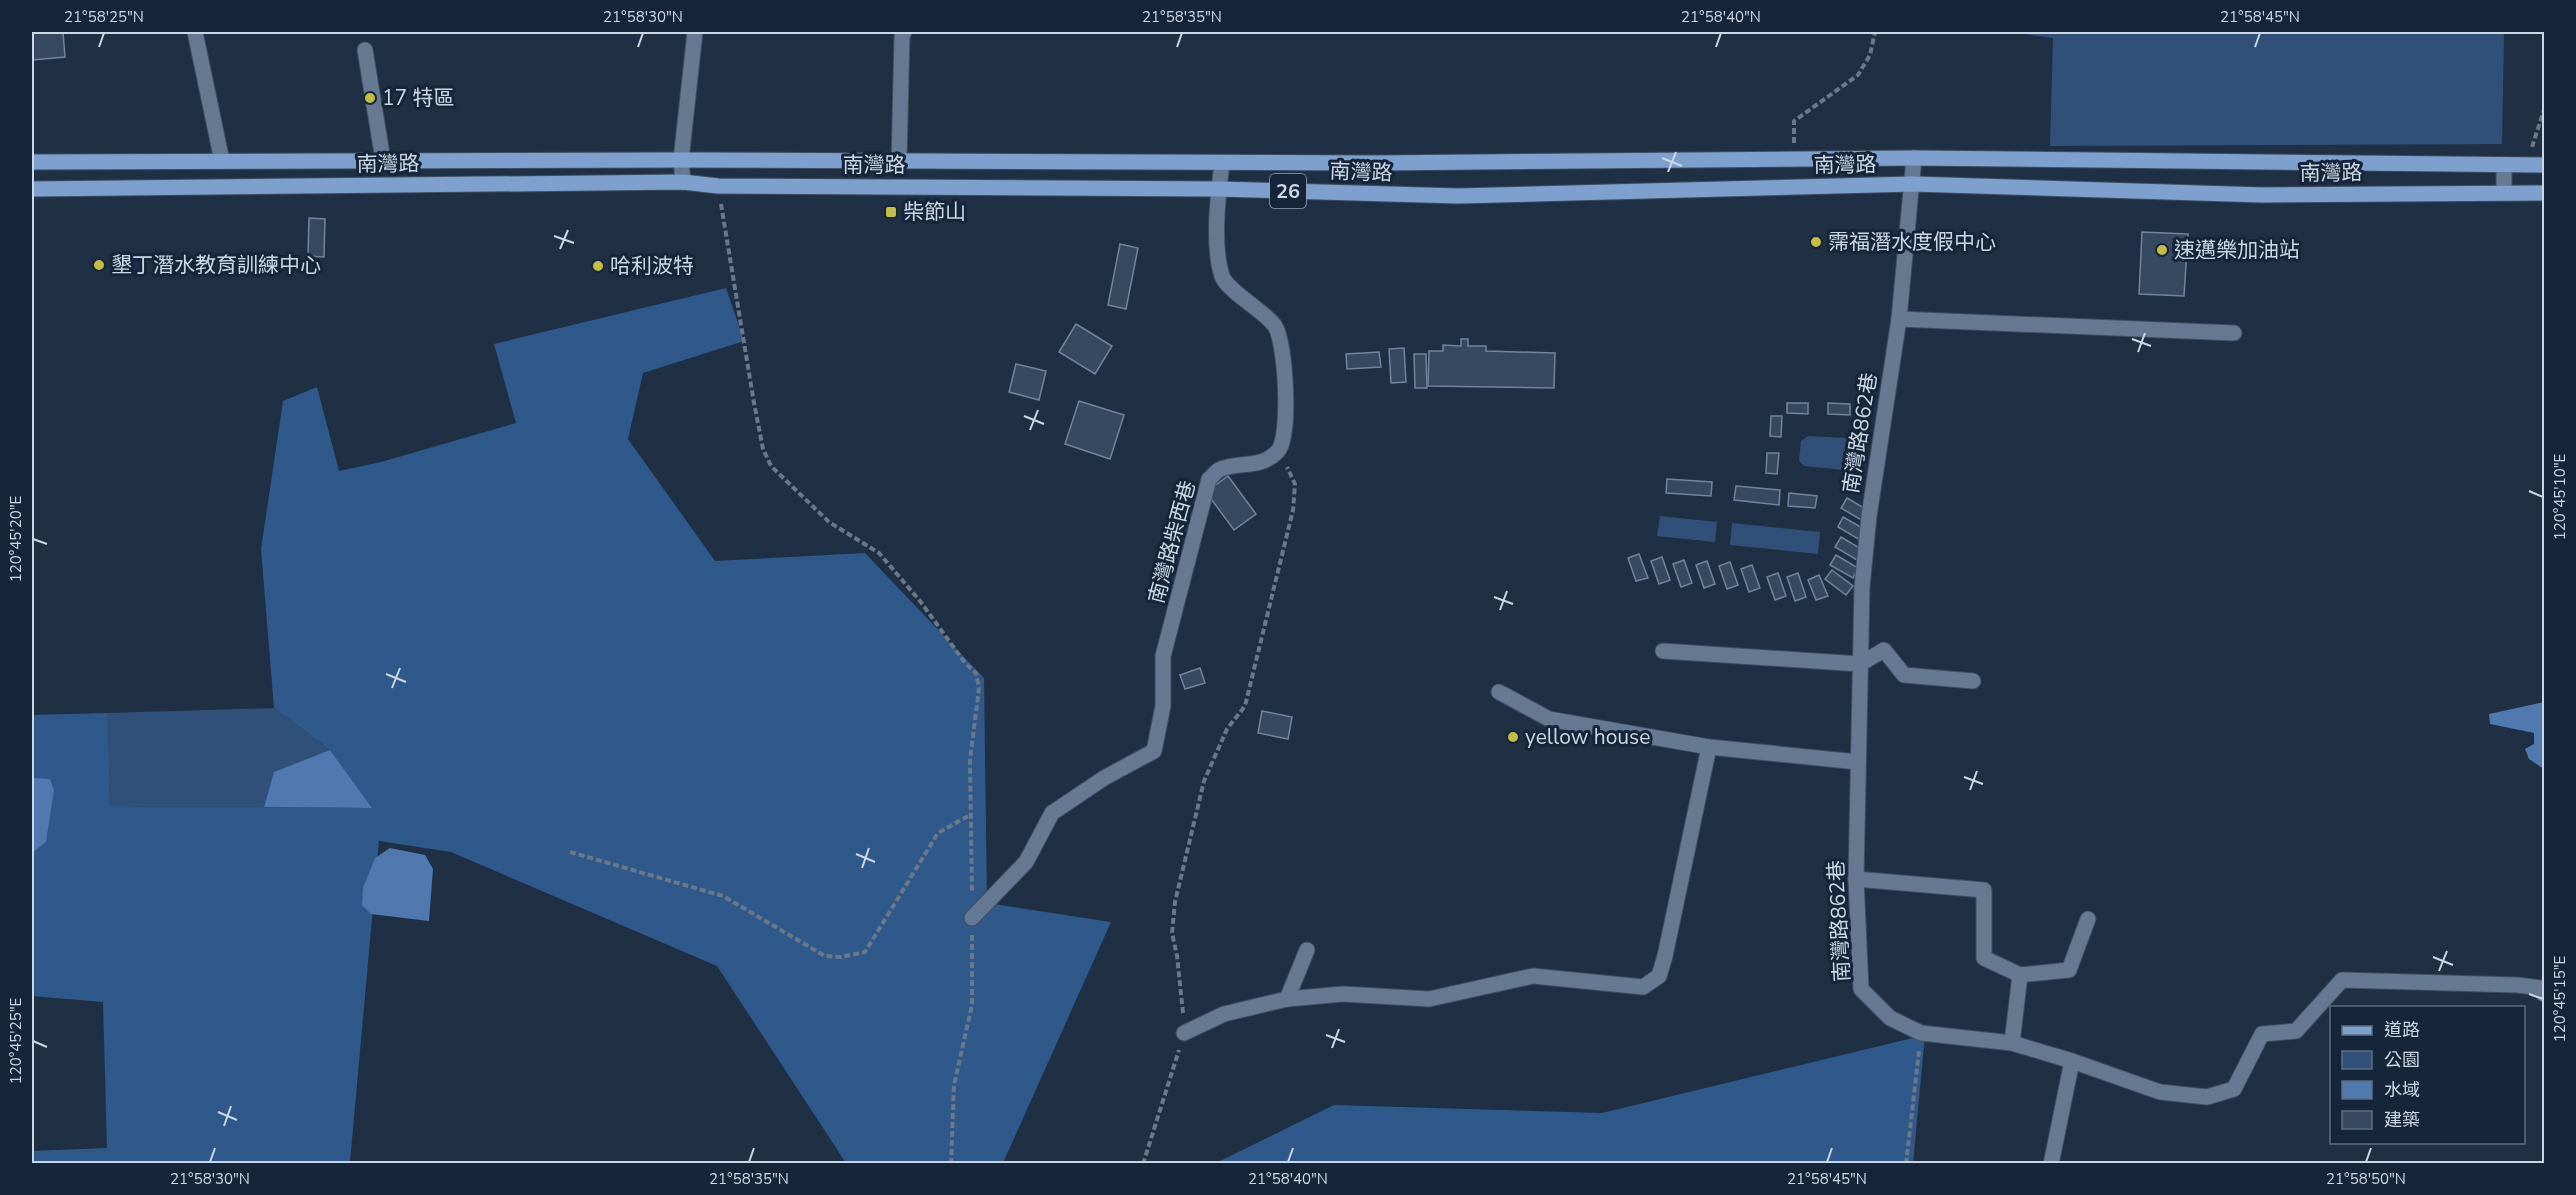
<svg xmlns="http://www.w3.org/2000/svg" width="2576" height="1195" viewBox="0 0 2576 1195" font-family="'Nunito Sans','Noto Sans TC',sans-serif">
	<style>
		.green { fill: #305079 }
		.forest { fill: #2f588b }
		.water { fill: #4f79af }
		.building { fill: #374960; stroke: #71849e; stroke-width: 1.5 }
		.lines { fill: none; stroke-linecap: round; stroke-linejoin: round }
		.minor-casing { stroke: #3f4d5f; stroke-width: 17 }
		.major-casing { stroke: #3f4d5f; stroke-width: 17 }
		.path { stroke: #6a788a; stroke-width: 4; stroke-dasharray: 6 3; stroke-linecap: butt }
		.minor { stroke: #667992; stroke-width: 15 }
		.major { stroke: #7da0ce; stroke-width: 15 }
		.ticks { fill: none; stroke: #ccd7e5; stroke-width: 2 }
		.poi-dot { fill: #c6bc3d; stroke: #15263a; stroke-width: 2 }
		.labels { text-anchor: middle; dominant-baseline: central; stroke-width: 6; stroke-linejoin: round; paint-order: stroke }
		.shield { fill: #15263a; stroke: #95a2b2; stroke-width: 1.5 }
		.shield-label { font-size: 20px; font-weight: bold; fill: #ccd7e5 }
		.poi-label { font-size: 21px; fill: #ccd7e5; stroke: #15263a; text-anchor: start }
		.street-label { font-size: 21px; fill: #ccd7e5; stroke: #15263a }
		.neatline { fill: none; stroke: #ccd7e5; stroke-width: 2 }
		.ticks-label { font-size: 15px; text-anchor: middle; fill: #ccd7e5 }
	</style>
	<rect width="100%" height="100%" fill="#1f3045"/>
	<g class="green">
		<path d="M2009,32H2504L2502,144L2050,146L2053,38Z"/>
		<path d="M1808,436L1846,438L1853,446L1851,467L1844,470L1804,466L1799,461L1801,441Z"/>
		<path d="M1660,516L1717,522L1715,542L1657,536Z"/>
		<path d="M1732,523L1820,532L1818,554L1730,545Z"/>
		<path d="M274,708L330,750L275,772L264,807L110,806L108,713Z"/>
	</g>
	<g class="forest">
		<path d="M726,288L744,341L643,373L628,439L715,561L865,553L984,678L987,903L1111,922L1003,1163H846L717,966L451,852L379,841L350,1162L32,1163V1151L107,1148L103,1002L32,996V715L108,713L110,806L371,808L330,750L274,708L261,549L283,401L317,387L339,471L381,462L516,423L494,344Z"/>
		<path d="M1925,1035L1913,1163L1214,1164L1334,1105L1602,1113Z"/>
	</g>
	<g class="water">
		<path d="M2544,702V769L2529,759L2525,749L2534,744V733L2490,724L2489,714Z"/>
		<path d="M330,750L372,808L264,807L274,772Z"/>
		<path d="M32,778L50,779L54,790L46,842L32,853Z"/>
		<path d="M390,848L425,855L433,869L429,921L371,914L362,905L363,888L375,858Z"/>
	</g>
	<g class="building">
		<path d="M32,32H63L65,57L32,60Z"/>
		<path d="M309,218L325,219L324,257L308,256Z"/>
		<path d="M2142,232L2188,234L2184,296L2139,294Z"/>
		<path d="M1120,244L1138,248L1126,309L1108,305Z"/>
		<path d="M1076,324L1112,346L1095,374L1059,352Z"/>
		<path d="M1461,339H1468V346H1486V351L1555,353L1554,388L1428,386L1429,351H1443V345L1461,346Z"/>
		<path d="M1404,348L1406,382L1391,383L1389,349Z"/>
		<path d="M1379,352L1381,367L1347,369L1346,354Z"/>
		<path d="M1414,354H1426L1427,388H1415Z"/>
		<path d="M1016,364L1046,371L1039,400L1009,392Z"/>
		<path d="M1079,401L1124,415L1110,459L1065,444Z"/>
		<path d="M1787,403H1808V414L1787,413Z"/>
		<path d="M1828,403L1850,404V415L1828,414Z"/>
		<path d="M1771,416H1782L1781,437L1770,436Z"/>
		<path d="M1767,453H1779L1777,474L1766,473Z"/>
		<path d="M1228,476L1256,514L1234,530L1206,492Z"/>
		<path d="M1667,479L1712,482L1711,496L1666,493Z"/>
		<path d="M1736,486L1780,490L1779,505L1734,500Z"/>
		<path d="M1789,493L1817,496L1815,508L1788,506Z"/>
		<path d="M1847,498L1869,511L1863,521L1841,508Z"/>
		<path d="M1843,517L1866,530L1860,540L1838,527Z"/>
		<path d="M1841,537L1863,550L1857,560L1835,547Z"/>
		<path d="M1639,554L1648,578L1636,581L1628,558Z"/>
		<path d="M1836,555L1858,568L1853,578L1830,565Z"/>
		<path d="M1662,557L1670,580L1659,584L1651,561Z"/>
		<path d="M1684,560L1692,583L1681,587L1673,564Z"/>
		<path d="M1707,561L1715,584L1704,588L1696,565Z"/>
		<path d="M1730,562L1738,585L1727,589L1719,566Z"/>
		<path d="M1752,565L1760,588L1749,592L1741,569Z"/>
		<path d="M1832,570L1853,586L1846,595L1825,579Z"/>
		<path d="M1778,573L1786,596L1775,600L1767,577Z"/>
		<path d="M1798,573L1806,597L1795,601L1787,577Z"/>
		<path d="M1819,575L1828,596L1816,600L1808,580Z"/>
		<path d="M1200,668L1205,683L1185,689L1180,675Z"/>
		<path d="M1262,711L1292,717L1288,739L1258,733Z"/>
	</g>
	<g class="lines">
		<g class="minor-casing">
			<g id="minor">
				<path d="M195,32L222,161"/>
				<path d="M365,50L383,160"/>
				<path d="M1914,158L1899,319L1869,516L1862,587L1856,879L1861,989L1890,1018L1921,1033L2012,1043L2072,1061L2160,1092L2207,1097L2234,1089L2262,1034L2296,1031L2342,980L2517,985L2542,988L2544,994"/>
				<path d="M899,161L902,36L904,32"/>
				<path d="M683,182L681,160L695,32"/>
				<path d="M2504,192V165"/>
				<path d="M1899,319L2234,333"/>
				<path d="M1663,651L1860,664L1884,650L1904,675L1973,681"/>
				<path d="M1499,692L1549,719L1709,747L1858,762"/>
				<path d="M1856,879L1984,890V958L2020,975L2069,970L2088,919"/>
				<path d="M972,918L1026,862L1052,813L1104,778L1154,751L1163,706V656L1209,479C1212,477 1215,472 1219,470C1237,460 1259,471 1278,451C1291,436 1286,343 1275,326C1265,311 1228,292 1222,276C1212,245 1218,196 1222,163"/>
				<path d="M1287,999L1307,950"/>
				<path d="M1184,1033L1224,1014L1287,999L1343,994L1429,999L1533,976L1643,987L1659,976L1665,956L1709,747"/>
				<path d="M2012,1043L2020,975"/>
				<path d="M2051,1164L2072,1061"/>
			</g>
		</g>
		<g class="major-casing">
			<g id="major">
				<path d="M32,162L681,160L1376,163L1914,158L2544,165"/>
				<path d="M32,189L683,182L718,186L1219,189L1458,196L1913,184L2262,195L2544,193"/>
			</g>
		</g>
		<g class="path">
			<path d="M1794,143V121L1858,75L1870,55L1875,32"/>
			<path d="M2532,147L2544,110"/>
			<path d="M721,204L754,403L763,449L771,466L829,522L879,553L920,601L965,663L976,673L979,688L970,760L972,892"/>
			<path d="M570,852L723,896L825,956L841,957L865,952L938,833L970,815"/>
			<path d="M1183,1013L1177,956L1172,933L1175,902L1204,781L1227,729L1245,706L1293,510L1295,484L1287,467"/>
			<path d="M951,1164L954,1085L972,1005V935"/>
			<path d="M1143,1164L1179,1050"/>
			<path d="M1906,1164L1919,1051"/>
		</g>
		<use href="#minor" class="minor"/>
		<use href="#major" class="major"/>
	</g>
	<path class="ticks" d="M99,47L104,33M638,47L643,33M1177,47L1182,33M1716,47L1721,33M2255,47L2260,33M1662,158L1682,166M1668,172L1676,152M554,236L574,243M560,249L568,230M2132,339L2151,346M2138,352L2145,333M1024,416L1044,424M1030,430L1038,410M2529,491L2543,497M33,539L47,544M1494,597L1513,604M1500,610L1507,591M386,674L406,682M392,688L400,668M1964,777L1983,784M1970,790L1977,771M856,854L875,862M862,868L869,848M2433,957L2453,965M2439,971L2447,951M2529,994L2543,999M1326,1035L1345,1042M33,1041L47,1047M1332,1048L1339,1029M218,1112L237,1120M224,1126L231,1106M210,1162L215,1148M749,1162L754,1148M1288,1162L1293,1148M1827,1162L1832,1148M2366,1162L2371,1148"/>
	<g class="poi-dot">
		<circle cx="370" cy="98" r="6"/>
		<rect x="885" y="206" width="12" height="12" rx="3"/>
		<circle cx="1816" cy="242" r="6"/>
		<circle cx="2162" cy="250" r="6"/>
		<circle cx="99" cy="265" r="6"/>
		<circle cx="598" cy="266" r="6"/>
		<circle cx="1513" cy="737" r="6"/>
	</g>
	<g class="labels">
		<rect class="shield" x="1270" y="174" width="36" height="34" rx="4.5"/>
		<g class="shield-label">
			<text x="1288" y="191">26</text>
		</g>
		<g class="poi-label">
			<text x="382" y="98">17 特區</text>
			<text x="903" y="212">柴節山</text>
			<text x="1828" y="242">霈福潛水度假中心</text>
			<text x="2174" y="250">速邁樂加油站</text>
			<text x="111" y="265">墾丁潛水教育訓練中心</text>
			<text x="610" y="266">哈利波特</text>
			<text x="1525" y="737">yellow house</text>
		</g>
		<g class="street-label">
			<text transform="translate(388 164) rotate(-1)">南灣路</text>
			<text x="874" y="165">南灣路</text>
			<text transform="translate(1845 165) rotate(-1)">南灣路</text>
			<text transform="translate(1361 172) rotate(2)">南灣路</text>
			<text transform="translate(2331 173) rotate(-1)">南灣路</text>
			<text transform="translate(1860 433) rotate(-81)">南灣路862巷</text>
			<text transform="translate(1172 542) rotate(-75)">南灣路柴西巷</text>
			<text transform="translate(1839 921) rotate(-93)">南灣路862巷</text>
		</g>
	</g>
	<rect width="2576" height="1195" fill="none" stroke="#15263a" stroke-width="66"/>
	<rect x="2330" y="1006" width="195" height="138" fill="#15263a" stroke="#5e6d7e" stroke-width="1.5"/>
	<rect x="2342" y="1026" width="30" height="9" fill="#7da0ce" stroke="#5e6d7e" stroke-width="1.5"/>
	<text x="2384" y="1036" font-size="18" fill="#ccd7e5">道路</text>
	<rect x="2342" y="1051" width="30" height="18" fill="#305079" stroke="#5e6d7e" stroke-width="1.5"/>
	<text x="2384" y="1066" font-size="18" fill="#ccd7e5">公園</text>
	<rect x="2342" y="1081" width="30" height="18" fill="#4f79af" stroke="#5e6d7e" stroke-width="1.5"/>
	<text x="2384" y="1096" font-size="18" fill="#ccd7e5">水域</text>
	<rect x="2342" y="1111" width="30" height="18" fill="#374960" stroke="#5e6d7e" stroke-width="1.5"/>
	<text x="2384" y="1126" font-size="18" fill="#ccd7e5">建築</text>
	<rect x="33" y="33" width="2510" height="1129" class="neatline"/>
	<g class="ticks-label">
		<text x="104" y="22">21°58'25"N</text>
		<text x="643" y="22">21°58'30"N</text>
		<text x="1182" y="22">21°58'35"N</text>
		<text x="1721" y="22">21°58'40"N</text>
		<text x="2260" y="22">21°58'45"N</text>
		<text transform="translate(2560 497) rotate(-90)" y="5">120°45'10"E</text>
		<text transform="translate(16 539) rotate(-90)" y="5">120°45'20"E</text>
		<text transform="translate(2560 999) rotate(-90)" y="5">120°45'15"E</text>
		<text transform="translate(16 1041) rotate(-90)" y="5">120°45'25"E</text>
		<text x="210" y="1184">21°58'30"N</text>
		<text x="749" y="1184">21°58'35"N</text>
		<text x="1288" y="1184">21°58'40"N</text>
		<text x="1827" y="1184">21°58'45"N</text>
		<text x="2366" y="1184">21°58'50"N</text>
	</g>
</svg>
